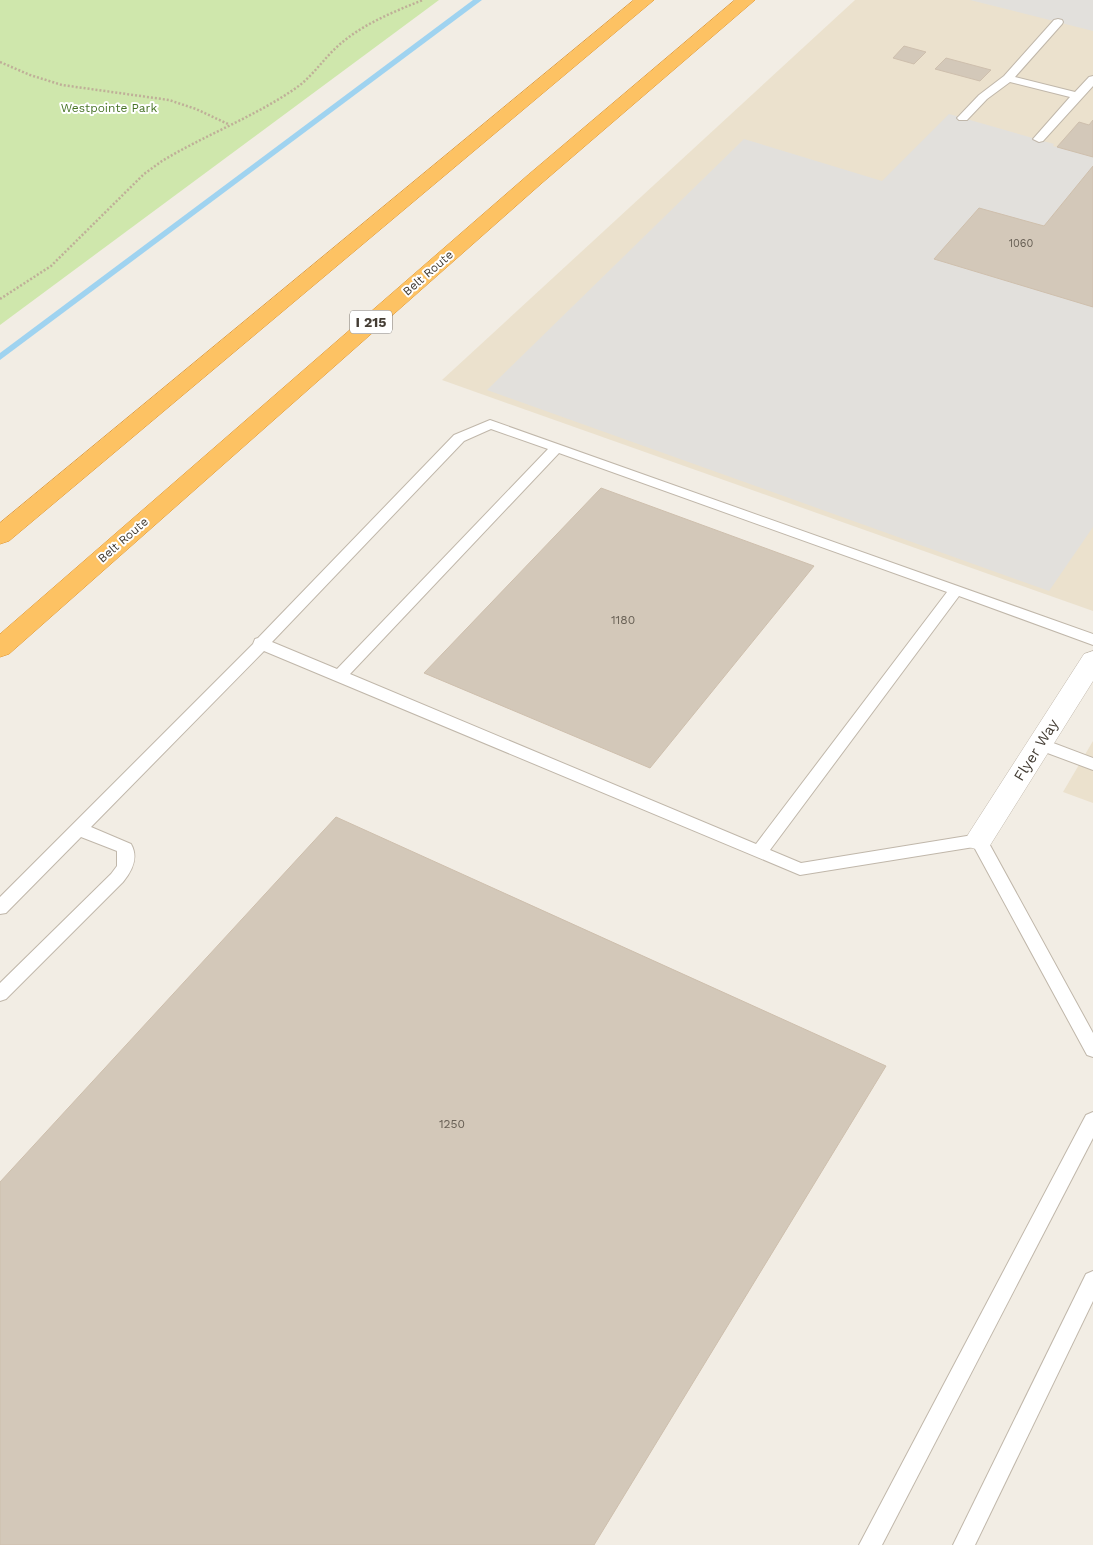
<svg xmlns="http://www.w3.org/2000/svg" width="1093" height="1545" viewBox="0 0 1093 1545" font-family="'Work Sans',sans-serif">
	<style>
		.education { fill: #ebe1cd }
		.green { fill: #cfe7ac }
		.parking { fill: #e2e0dc }
		.lines { fill: none; stroke-linecap: round; stroke-linejoin: round }
		.stream { fill: #9fd3f0; fill-rule: evenodd }
		.building { fill: #d3c8b9; stroke: #cebfad }
		.lane-casing { stroke: #c0b7aa; stroke-width: 2 }
		.street-casing { stroke: #c0b7aa; stroke-width: 1 }
		.highway-casing { stroke: #dd9533; stroke-width: 1 }
		.path { stroke: #bfaf98; stroke-width: 2.5; stroke-dasharray: 2 2; stroke-linecap: butt }
		.lane { fill: #fff; fill-rule: evenodd }
		.street { fill: #fff; fill-rule: evenodd }
		.highway { fill: #fdc263; fill-rule: evenodd }
		.labels { text-anchor: middle; dominant-baseline: central; stroke-width: 4; stroke-linejoin: round; paint-order: stroke }
		.far-number-label { font-size: 11px; fill: #686055 }
		.far-park-label { font-size: 12px; fill: #497528; stroke: #fff }
		.far-street-label { font-size: 12px; fill: #443d34; stroke: #fff }
		.number-label { font-size: 12px; fill: #686055 }
		.shield { fill: #fff; stroke: #7c7771; stroke-width: 1 }
		.shield-label { font-size: 14px; font-weight: bold; fill: #443d34 }
		.street-label { font-size: 15px; fill: #443d34; stroke: #fff }
	</style>
	<rect width="100%" height="100%" fill="#f2ede4"/>
	<g class="education">
		<path d="M855,0H1093V611L442,380Z"/>
		<path d="M1093,741V803L1063,792Z"/>
	</g>
	<path class="green" d="M0,0H439L0,325Z"/>
	<g class="parking">
		<path d="M970,0H1093V31Z"/>
		<path d="M949,114L1054,144L1053,146L1093,157V166L1044,226L979,208L934,259L1093,307V527L1049,591L487,390L744,139L882,181Z"/>
	</g>
	<g class="lines">
		<path class="stream" d="M473,0H482L0,360V353Z"/>
	</g>
	<g class="building">
		<path d="M904,46L926,52L914,64L893,58Z"/>
		<path d="M946,58L991,70L980,81L935,69Z"/>
		<path d="M1093,120V157L1057,147L1079,122L1089,125Z"/>
		<path d="M1093,166V307L934,259L979,208L1044,226Z"/>
		<path d="M601,488L814,566L650,768L424,673Z"/>
		<path d="M336,817L886,1066L594,1545H0V1182Z"/>
	</g>
	<g class="lines">
		<g class="lane-casing">
			<g id="lane">
				<path d="M1058,19L1062,20L1063,22L1062,24L1015,77L1075,92L1089,77L1093,76V86L1043,141L1039,142L1033,139L1070,97L1010,82L987,99L967,120H959L957,118L959,116L979,95L1004,76L1054,20Z"/>
				<path d="M490,420L1093,634V645L959,596L770,850L801,863L979,834L985,836L1093,1033V1057L1087,1055L974,847L800,875L264,651L91,827L131,844C139,858 132,871 123,882L6,999L0,1001V983L111,874L117,866V851L81,837L6,913L0,914V897L253,644L255,639L258,638L454,435ZM491,429L548,449L337,669L272,642L464,441ZM559,453L947,592L756,844L350,674Z"/>
				<path d="M1040,738L1093,758V770L1034,748L1032,744L1034,740Z"/>
				<path d="M1093,1112V1138L882,1545H859L1086,1115Z"/>
				<path d="M1093,1271V1301L975,1545H953L1086,1274Z"/>
			</g>
		</g>
		<g class="street-casing">
			<path id="street" d="M1093,651V681L989,847L979,850L969,847L965,840L969,833L1084,654Z"/>
		</g>
		<g class="highway-casing">
			<g id="highway">
				<path d="M634,0H654L9,541L0,544V523Z"/>
				<path d="M735,0H755L542,183L9,654L0,657V634L528,175Z"/>
			</g>
		</g>
		<g class="path">
			<path d="M0,62L30,75L62,85L169,100L196,109L228,124"/>
			<path d="M0,299L51,266L144,174L162,161C205,135 254,117 296,88C313,76 324,58 339,45C363,24 393,12 423,0"/>
		</g>
		<use href="#lane" class="lane"/>
		<use href="#street" class="street"/>
		<use href="#highway" class="highway"/>
	</g>
	<g class="labels">
		<g class="far-number-label">
			<text x="1021" y="243">1060</text>
		</g>
		<g class="far-park-label">
			<text x="109" y="108">Westpointe Park</text>
		</g>
		<g class="far-street-label">
			<text transform="translate(428 273) rotate(-41)">Belt Route</text>
			<text transform="translate(123 540) rotate(-41)">Belt Route</text>
		</g>
		<g class="number-label">
			<text x="623" y="620">1180</text>
			<text x="452" y="1124">1250</text>
		</g>
		<rect class="shield" x="350" y="310.5" width="42" height="23" rx="4"/>
		<g class="shield-label">
			<text x="371" y="322">I 215</text>
		</g>
		<g class="street-label">
			<text transform="translate(1036 750) rotate(-58)">Flyer Way</text>
		</g>
	</g>
</svg>
